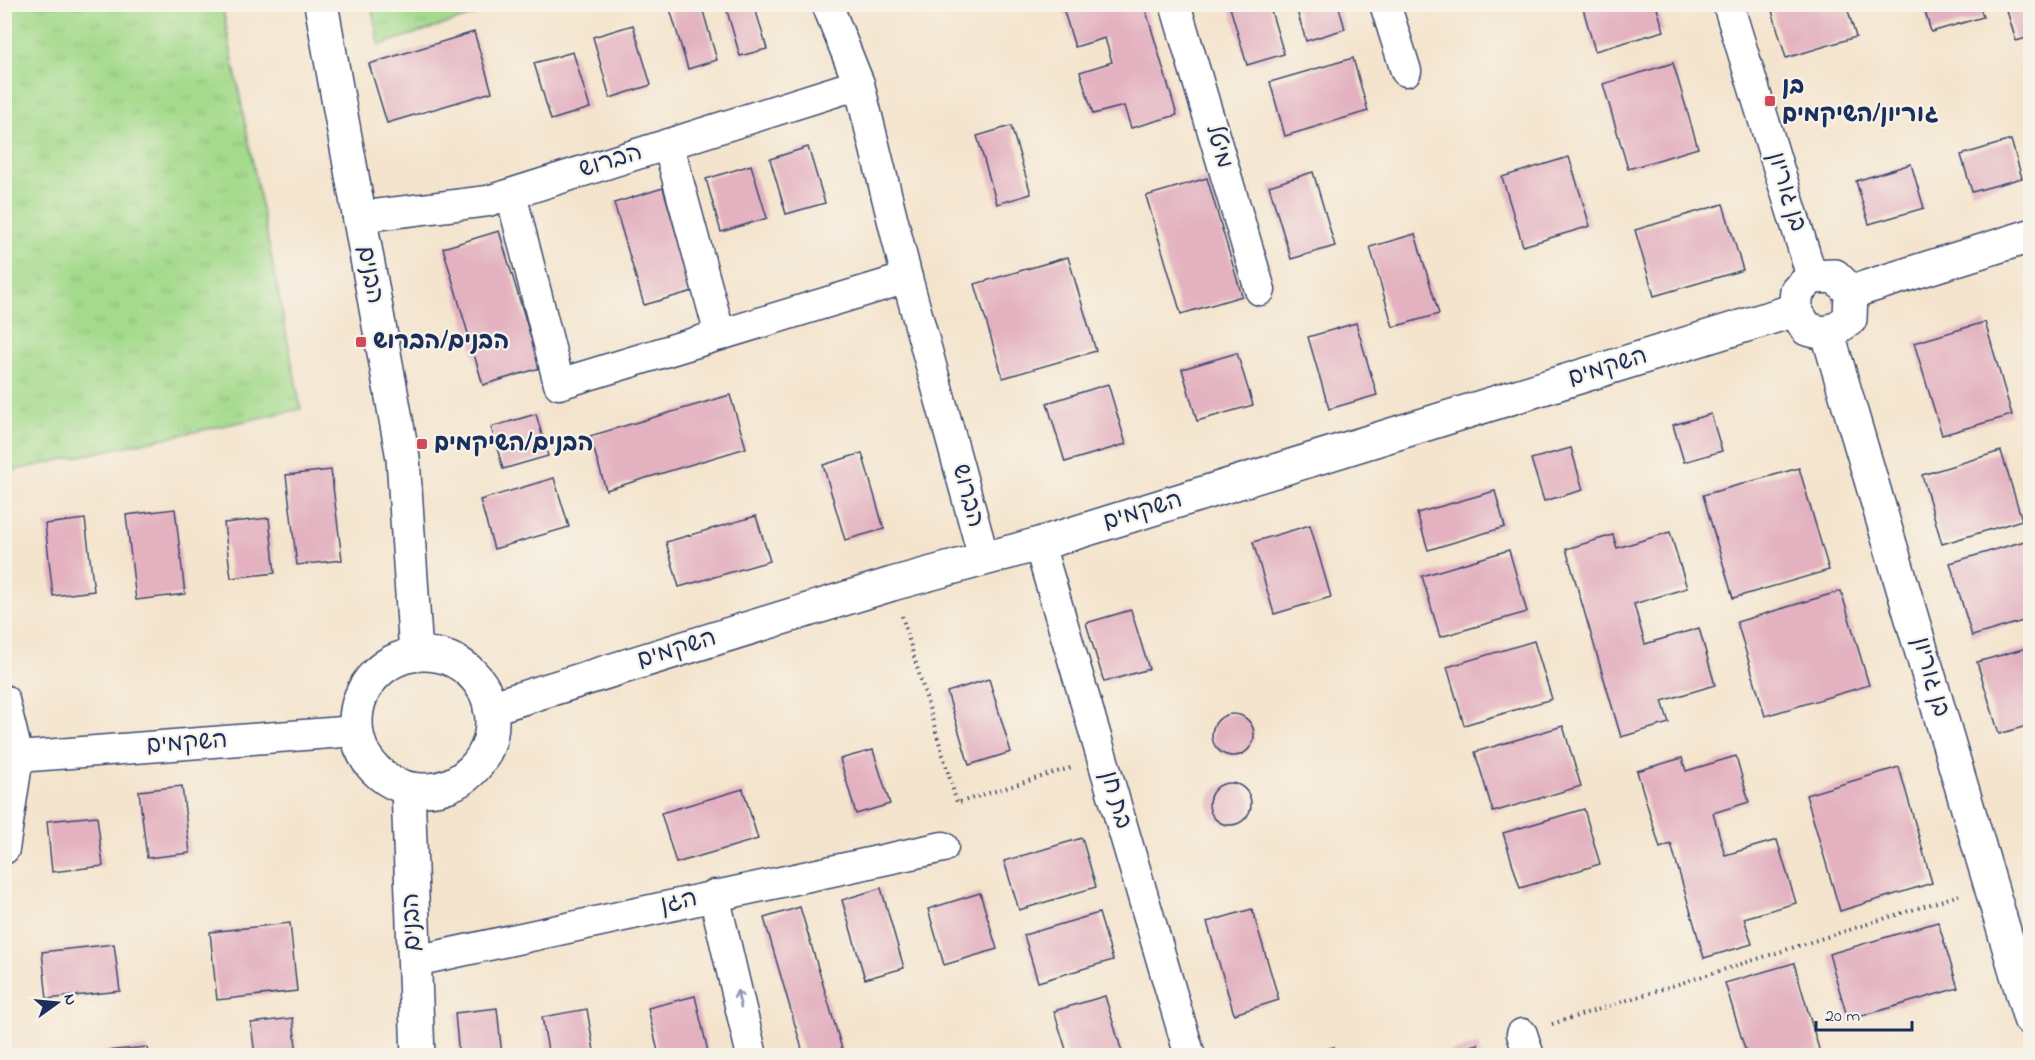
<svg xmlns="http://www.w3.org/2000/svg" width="2035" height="1060" viewBox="0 0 2035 1060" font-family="'Indie Flower','Playpen Sans Hebrew',sans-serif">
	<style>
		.park { fill: url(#park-tufts); stroke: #608475; stroke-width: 1.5 }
		.building { fill: #e3b1c0 }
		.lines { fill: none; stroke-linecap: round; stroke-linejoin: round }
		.street-casing { stroke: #3c4a6f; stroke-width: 33 }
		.secondary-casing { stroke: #3c4a6f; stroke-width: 36 }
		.path { stroke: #3c4a6f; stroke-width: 4; stroke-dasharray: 1.5 4.5; stroke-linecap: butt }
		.street { stroke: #fff; stroke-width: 30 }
		.secondary { stroke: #fff; stroke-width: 33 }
		.oneway { stroke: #8d97ae }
		.poi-dot { fill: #d1495b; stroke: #f7f3e8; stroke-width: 2 }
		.labels { text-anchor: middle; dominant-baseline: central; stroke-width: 4.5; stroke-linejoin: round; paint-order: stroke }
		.poi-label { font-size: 24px; font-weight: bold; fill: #1b2f5e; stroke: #f7f3e8; text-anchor: start }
		.street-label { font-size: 24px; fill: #1b2f5e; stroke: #f7f3e8 }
	</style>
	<defs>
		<pattern id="park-tufts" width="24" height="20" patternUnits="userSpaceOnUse" patternTransform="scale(1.5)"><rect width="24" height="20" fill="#a4da8c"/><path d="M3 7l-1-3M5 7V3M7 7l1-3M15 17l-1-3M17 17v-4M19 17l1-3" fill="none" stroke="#8dbb7b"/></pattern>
	</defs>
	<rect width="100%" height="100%" fill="#f7f3e8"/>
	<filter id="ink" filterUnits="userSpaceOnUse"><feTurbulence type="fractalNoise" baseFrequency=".0167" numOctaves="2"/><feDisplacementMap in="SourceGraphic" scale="12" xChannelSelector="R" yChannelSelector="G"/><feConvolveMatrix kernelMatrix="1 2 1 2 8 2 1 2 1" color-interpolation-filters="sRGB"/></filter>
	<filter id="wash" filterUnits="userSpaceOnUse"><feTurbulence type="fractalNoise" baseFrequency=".008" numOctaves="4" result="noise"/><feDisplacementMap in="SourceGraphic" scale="24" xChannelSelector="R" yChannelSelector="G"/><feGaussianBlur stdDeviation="1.35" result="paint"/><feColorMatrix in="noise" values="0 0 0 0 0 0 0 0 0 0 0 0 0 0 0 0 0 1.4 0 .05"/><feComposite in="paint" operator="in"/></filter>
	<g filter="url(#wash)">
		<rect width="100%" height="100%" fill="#f4e4cd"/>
		<g class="park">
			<path d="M371,4H506V5L379,45Z"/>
			<path d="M4,5H222L301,409L5,472Z"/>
		</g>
		<g id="blocks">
			<g class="building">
				<path d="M685,4H701L717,60L688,69L670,9Z"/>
				<path d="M725,4H754L767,49L740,56Z"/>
				<path d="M1144,4L1177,115L1131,128L1124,106L1093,114L1080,72L1112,62L1105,38L1075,47L1062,5Z"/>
				<path d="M1229,4H1269L1284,54L1247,65Z"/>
				<path d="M1295,4H1338L1345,29L1306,41Z"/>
				<path d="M1770,4H1846L1856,37L1786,58Z"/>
				<path d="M1923,4H1979L1983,17L1931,32Z"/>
				<path d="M2005,4H2030V37L2016,41Z"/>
				<path d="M1582,5H1656L1664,31L1595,51Z"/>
				<path d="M633,25L651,85L610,98L593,37Z"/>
				<path d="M474,32L492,92L387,123L369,64Z"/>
				<path d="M573,52L590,108L551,120L534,63Z"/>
				<path d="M1353,58L1368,111L1285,136L1270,82Z"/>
				<path d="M1673,63L1698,148L1628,169L1603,84Z"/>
				<path d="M2030,92V111L2025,94Z"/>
				<path d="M1011,126L1031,194L997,204L977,136Z"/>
				<path d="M2011,140L2022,178L1972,192L1961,155Z"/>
				<path d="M808,147L825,203L786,214L770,159Z"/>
				<path d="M1569,157L1590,226L1523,246L1502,177Z"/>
				<path d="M1911,164L1924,208L1869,224L1856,181Z"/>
				<path d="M751,165L767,218L721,232L706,179Z"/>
				<path d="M1313,172L1335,246L1291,259L1269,186Z"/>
				<path d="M1207,178L1242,296L1181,314L1146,196Z"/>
				<path d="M663,188L693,291L644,305L614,203Z"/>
				<path d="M1723,204L1743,270L1654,296L1635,230Z"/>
				<path d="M499,231L540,368L483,385L443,248Z"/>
				<path d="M1415,234L1439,314L1393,327L1370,247Z"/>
				<path d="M1068,257L1096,351L1003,378L975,284Z"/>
				<path d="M1985,322L2012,415L1942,435L1914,343Z"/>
				<path d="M1356,323L1377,395L1329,409L1308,337Z"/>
				<path d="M1237,353L1253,405L1197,421L1182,369Z"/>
				<path d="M1108,384L1126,444L1065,462L1047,403Z"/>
				<path d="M730,395L746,448L606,490L590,436Z"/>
				<path d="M536,414L548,456L503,469L491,427Z"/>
				<path d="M1711,414L1722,451L1684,462L1673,425Z"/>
				<path d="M1571,448L1583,490L1544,501L1531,459Z"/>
				<path d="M2001,451L2022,520L1942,544L1922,475Z"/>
				<path d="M862,453L884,529L845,540L823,465Z"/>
				<path d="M1799,468L1829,570L1733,598L1703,495Z"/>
				<path d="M331,470L342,560L297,565L286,475Z"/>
				<path d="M554,478L569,527L494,549L480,500Z"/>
				<path d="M1495,491L1505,527L1428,550L1417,513Z"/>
				<path d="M175,509L185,594L136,600L126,515Z"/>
				<path d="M756,516L770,561L679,587L666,542Z"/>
				<path d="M269,518L275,573L231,578L224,523Z"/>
				<path d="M85,519L94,591L53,596L45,524Z"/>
				<path d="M1310,525L1331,597L1274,614L1253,542Z"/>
				<path d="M1670,532L1687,588L1634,604L1645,644L1699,628L1715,685L1662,701L1669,723L1621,737L1566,549L1613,535L1617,548Z"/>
				<path d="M2028,540L2030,548V619L1972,636L1950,563Z"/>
				<path d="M1509,550L1527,612L1440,637L1422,576Z"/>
				<path d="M1841,591L1869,685L1765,716L1737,622Z"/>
				<path d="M1131,610L1149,669L1104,682L1086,623Z"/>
				<path d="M1534,641L1552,699L1464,725L1447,667Z"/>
				<path d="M2030,647V725L1999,734L1977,662Z"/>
				<path d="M989,679L1011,752L969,765L947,692Z"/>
				<circle cx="1233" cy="735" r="21"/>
				<path d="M1563,726L1581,786L1493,812L1475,752Z"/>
				<path d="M873,750L890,804L856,814L840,759Z"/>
				<path d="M1736,756L1749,802L1713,813L1725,855L1777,840L1796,903L1744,918L1752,944L1704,958L1671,844L1660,848L1637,771L1682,758L1686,771Z"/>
				<path d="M1899,767L1932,883L1840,911L1806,795Z"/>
				<circle cx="1230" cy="804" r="21"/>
				<path d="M182,786L190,853L147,858L139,791Z"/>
				<path d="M743,789L758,839L676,863L661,813Z"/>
				<path d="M1584,809L1600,864L1520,888L1503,833Z"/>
				<path d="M97,816L103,866L52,872L47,821Z"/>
				<path d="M1082,838L1096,887L1019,910L1004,861Z"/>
				<path d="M881,888L904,968L865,979L842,900Z"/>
				<path d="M980,893L997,949L944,965L928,909Z"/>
				<path d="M800,907L843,1052L830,1056H804L764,918Z"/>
				<path d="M1252,909L1279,1000L1234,1014L1207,922Z"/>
				<path d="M1099,913L1113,960L1038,982L1024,935Z"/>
				<path d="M1938,922L1958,988L1848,1020L1829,954Z"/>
				<path d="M290,923L297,991L217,1000L210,932Z"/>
				<path d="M114,944L120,991L47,999L42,952Z"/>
				<path d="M1794,963L1821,1056H1747L1725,983Z"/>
				<path d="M695,996L709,1056H659L648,1008Z"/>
				<path d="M1105,996L1122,1052L1109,1056H1068L1054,1011Z"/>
				<path d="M497,1008L502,1056H459L455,1013Z"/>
				<path d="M587,1009L594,1051L570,1056H549L542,1017Z"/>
				<path d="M293,1018L297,1056H255L251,1023Z"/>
				<path d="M1478,1044L1481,1056H1442V1055Z"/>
				<path d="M147,1047L148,1056H105V1051Z"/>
				<path d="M1334,1047L1337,1056H1306V1055Z"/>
			</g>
		</g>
	</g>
	<g filter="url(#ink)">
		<use href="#blocks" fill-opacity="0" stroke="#3c4a6f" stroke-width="1.5"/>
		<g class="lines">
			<g class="street-casing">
				<g id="street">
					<path d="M827,4L859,84"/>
					<path d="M1175,4L1260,290"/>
					<path d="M1385,4L1406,71"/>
					<path d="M1728,4L1812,277"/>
					<path d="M668,144L720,335"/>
					<path d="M511,194L559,384L907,278"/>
					<path d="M358,217L488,201L859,84L907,278L984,559"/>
					<path d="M1039,544L1190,1056"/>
					<path d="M4,700L18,757L4,849"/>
					<path d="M18,757L356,731"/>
					<path d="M714,895L752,1056"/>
					<path d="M415,961L943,847"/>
					<path d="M1522,1034L1529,1056"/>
				</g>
			</g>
			<g class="secondary-casing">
				<g id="secondary">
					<path d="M321,4L403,458L416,654"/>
					<path d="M1835,276L1851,292L1850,319L1828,334L1807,329L1795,310L1797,291L1812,277Z"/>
					<path d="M1851,292L2030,236"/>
					<path d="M1828,334L2030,1019"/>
					<circle cx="424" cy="722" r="68"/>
					<path d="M490,708L892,584L1039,544L1795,310"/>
					<path d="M408,789L418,1056"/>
				</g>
			</g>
			<g class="path">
				<path d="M902,616L957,803L1073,767"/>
				<path d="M1552,1024L1959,895"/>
			</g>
			<use href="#street" class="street"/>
			<use href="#secondary" class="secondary"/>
		</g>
		<defs><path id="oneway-shaft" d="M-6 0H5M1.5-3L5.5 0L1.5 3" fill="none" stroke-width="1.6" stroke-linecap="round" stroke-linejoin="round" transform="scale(1.5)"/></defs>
		<use class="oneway" href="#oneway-shaft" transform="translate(739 999) rotate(-103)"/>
	</g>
	<g class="poi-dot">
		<rect x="1764" y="95" width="12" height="12" rx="3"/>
		<rect x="355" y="336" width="12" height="12" rx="3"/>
		<rect x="416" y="438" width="12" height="12" rx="3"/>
	</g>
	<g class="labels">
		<g class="poi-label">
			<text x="1782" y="87">בן<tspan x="1782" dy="28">גוריון/השיקמים</tspan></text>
			<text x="373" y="342">הבנים/הברוש</text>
			<text x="434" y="444">הבנים/השיקמים</text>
		</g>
		<g class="street-label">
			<text transform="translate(1218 147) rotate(74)">מיטל</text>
			<text transform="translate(611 162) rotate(-17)">הברוש</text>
			<text transform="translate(1786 192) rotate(73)">בן גוריון</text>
			<text transform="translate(369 275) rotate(79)">הבנים</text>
			<text transform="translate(1608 368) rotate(-17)">השקמים</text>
			<text transform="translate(967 496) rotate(75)">הברוש</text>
			<text transform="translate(1143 512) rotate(-17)">השקמים</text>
			<text transform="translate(677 650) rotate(-17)">השקמים</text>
			<text transform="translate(1930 677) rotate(74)">בן גוריון</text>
			<text transform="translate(187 744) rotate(-4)">השקמים</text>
			<text transform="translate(1115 800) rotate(74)">בת חן</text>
			<text transform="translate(679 903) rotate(-12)">הגן</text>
			<text transform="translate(413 922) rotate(-92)">הבנים</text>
		</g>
	</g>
	<rect width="2035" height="1060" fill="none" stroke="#f7f3e8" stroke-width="24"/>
	<g transform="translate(57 1003) rotate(75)" stroke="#f7f3e8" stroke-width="4.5" paint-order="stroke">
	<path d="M0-4.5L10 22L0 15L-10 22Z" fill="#1b2f5e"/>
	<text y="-9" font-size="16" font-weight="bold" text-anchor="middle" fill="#1b2f5e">N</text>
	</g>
	<path d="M1816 1021v9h96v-9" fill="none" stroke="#1b2f5e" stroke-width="3"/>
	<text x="1825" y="1021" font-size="18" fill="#1b2f5e" stroke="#f7f3e8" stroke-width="4.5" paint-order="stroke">20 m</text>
</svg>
